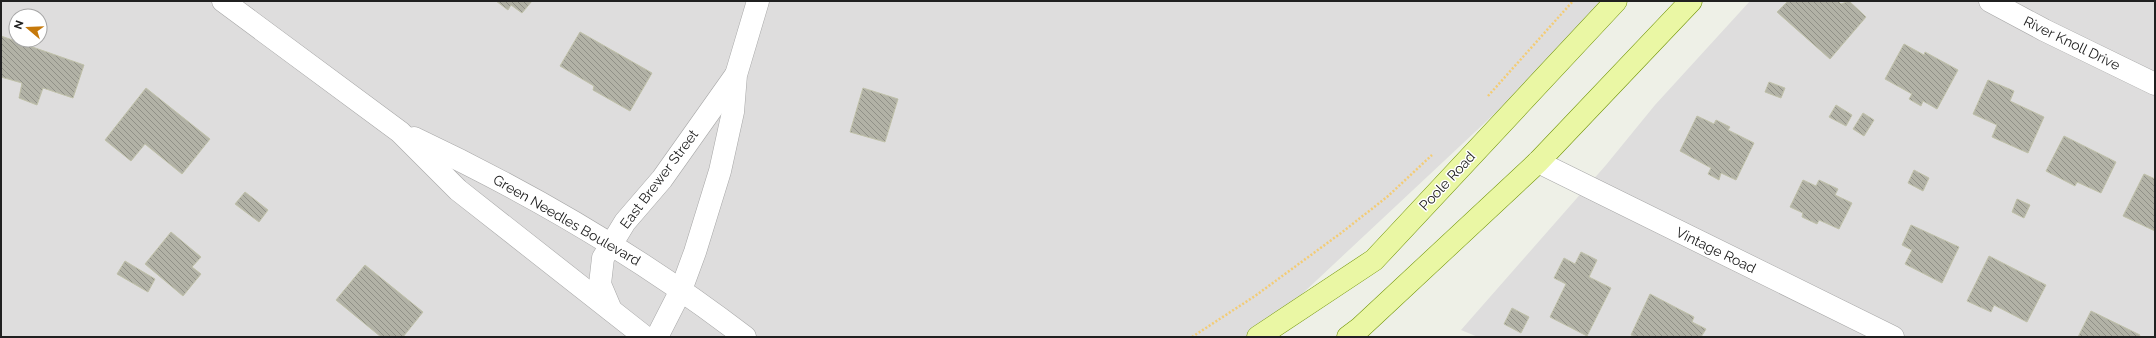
<svg xmlns="http://www.w3.org/2000/svg" width="2156" height="338" viewBox="0 0 2156 338" font-family="Raleway,sans-serif">
	<style>
		.residential { fill: #dedddd; fill-rule: evenodd }
		.building { fill: url(#building-back-hatch); stroke: #c0c1aa }
		.lines { fill: none; stroke-linecap: round; stroke-linejoin: round }
		.minor-casing { stroke: #a7a7a7; stroke-width: 23 }
		.primary-casing { stroke: #709408; stroke-width: 23 }
		.path { stroke: #f3cc75; stroke-width: 2.5; stroke-dasharray: 2 2; stroke-linecap: butt }
		.minor { stroke: #fff; stroke-width: 22 }
		.primary { stroke: #eaf7a4; stroke-width: 22 }
		.labels { text-anchor: middle; dominant-baseline: central; stroke-width: 3; stroke-linejoin: round; paint-order: stroke }
		.street-label { font-size: 14px; fill: #202020; stroke: #fff }
	</style>
	<defs>
		<pattern id="building-back-hatch" width="6" height="6" patternUnits="userSpaceOnUse"><rect width="6" height="6" fill="#b2b2a6"/><path d="M-1 5l2 2M0 0l6 6M5-1l2 2" fill="none" stroke="#909087"/></pattern>
	</defs>
	<rect width="100%" height="100%" fill="#eef0e7"/>
	<g class="residential">
		<path d="M1,1H1615L1256,337H1ZM16,16H40V40H16Z"/>
		<path d="M1750,1H2155V337H1478L1461,330L1606,165L1655,105Z"/>
	</g>
	<g class="building">
		<path d="M496,1H532L522,13L511,5L508,10Z"/>
		<path d="M1788,1H1838L1841,4L1849,1L1866,17L1830,59L1777,12Z"/>
		<path d="M580,32L652,73L630,111L593,90L594,86L560,66Z"/>
		<path d="M1,36L84,65L73,98L43,88L37,105L19,98L22,83L1,77Z"/>
		<path d="M1904,44L1924,55L1925,52L1958,70L1937,109L1923,101L1921,106L1909,99L1912,94L1885,79Z"/>
		<path d="M1988,80L2014,91L2010,101L2044,117L2028,153L1992,137L1997,125L1973,114Z"/>
		<path d="M1769,82L1785,88L1781,98L1765,92Z"/>
		<path d="M146,88L210,139L182,174L145,144L131,161L105,140Z"/>
		<path d="M863,88L898,99L885,142L850,132Z"/>
		<path d="M1836,105L1852,115L1846,126L1829,117Z"/>
		<path d="M1863,113L1874,120L1864,136L1853,129Z"/>
		<path d="M1697,116L1714,124L1716,120L1730,127L1728,130L1754,143L1736,180L1721,173L1719,180L1708,174L1711,168L1680,151Z"/>
		<path d="M2064,136L2116,162L2101,193L2077,182L2075,186L2046,171Z"/>
		<path d="M1914,170L1929,178L1923,191L1908,183Z"/>
		<path d="M2144,174L2155,179V231L2123,216Z"/>
		<path d="M1803,180L1816,186L1819,180L1838,189L1835,195L1852,203L1839,229L1819,220L1817,224L1802,217L1803,213L1790,207Z"/>
		<path d="M245,192L268,210L259,222L235,204Z"/>
		<path d="M2017,199L2030,205L2024,218L2012,212Z"/>
		<path d="M1911,225L1959,247L1942,283L1905,264L1912,250L1902,245Z"/>
		<path d="M171,232L201,257L192,267L201,274L183,296L145,264Z"/>
		<path d="M1581,252L1597,260L1589,277L1611,288L1587,336L1550,317L1566,284L1554,278L1564,258L1575,264Z"/>
		<path d="M1989,256L2046,285L2027,322L1994,305L1991,312L1967,301Z"/>
		<path d="M125,261L155,279L148,292L117,274Z"/>
		<path d="M365,265L423,312L403,337H381L336,300Z"/>
		<path d="M1650,294L1694,317L1692,322L1706,329L1701,337H1635L1631,335Z"/>
		<path d="M1512,308L1529,317L1521,333L1504,324Z"/>
		<path d="M2091,311L2140,335L2139,337H2078Z"/>
	</g>
	<g class="lines">
		<g class="minor-casing">
			<g id="minor">
				<path d="M223,1L400,132L458,190L645,337"/>
				<path d="M1990,1L2044,30L2155,84"/>
				<path d="M414,138C531,193 642,258 745,337"/>
				<path d="M1538,162L1893,337"/>
				<path d="M611,310L600,284L603,258L625,222L662,179L735,76"/>
				<path d="M657,337L681,290L695,252L720,171L733,112L736,75L758,1"/>
			</g>
		</g>
		<g class="primary-casing">
			<g id="primary">
				<path d="M1258,337L1374,260L1616,1"/>
				<path d="M1348,337L1360,328L1538,162L1691,1"/>
			</g>
		</g>
		<g class="path">
			<path d="M1488,96L1573,1"/>
			<path d="M1192,337L1255,296L1341,233L1387,197L1432,155"/>
		</g>
		<use href="#minor" class="minor"/>
		<use href="#primary" class="primary"/>
	</g>
	<g class="labels">
		<g class="street-label">
			<text transform="translate(2072 43) rotate(26)">River Knoll Drive</text>
			<text transform="translate(659 179) rotate(-53)">East Brewer Street</text>
			<text transform="translate(1447 181) rotate(-47)">Poole Road</text>
			<text transform="translate(567 220) rotate(30)">Green Needles Boulevard</text>
			<text transform="translate(1716 250) rotate(26)">Vintage Road</text>
		</g>
	</g>
	<rect width="2156" height="338" fill="none" stroke="#202020" stroke-width="4"/>
	<g transform="translate(28 28) rotate(289)"><circle r="19" fill="#ffffff" stroke="#a6a6a6"/>
	<path d="M0-3L7 15L0 10L-7 15Z" fill="#c6790a"/>
	<text y="-6" font-size="11" font-weight="bold" text-anchor="middle" fill="#202020">N</text>
	</g>
</svg>
